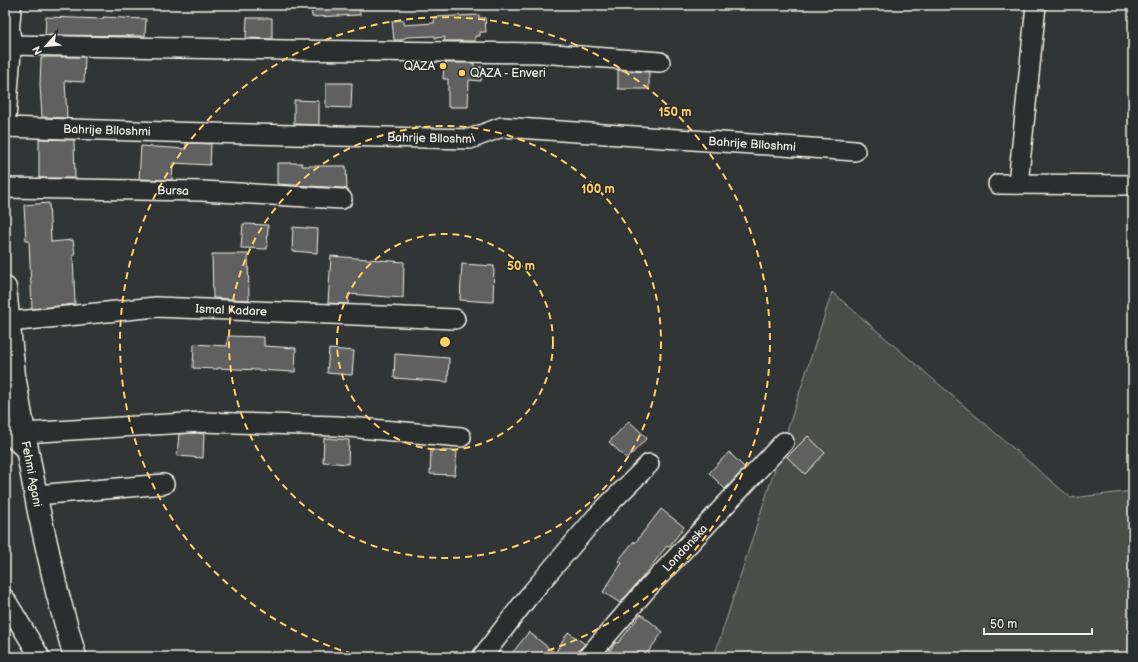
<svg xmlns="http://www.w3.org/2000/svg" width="1138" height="662" viewBox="0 0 1138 662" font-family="'Balsamiq Sans',sans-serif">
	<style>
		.green { fill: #4b4d4c; stroke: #a09f9a }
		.building { fill: #5f605f; stroke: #f4f1e8 }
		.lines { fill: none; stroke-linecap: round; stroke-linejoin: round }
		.minor-casing { stroke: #f4f1e8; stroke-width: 22 }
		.major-casing { stroke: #f4f1e8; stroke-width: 25 }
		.minor { stroke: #2a2d2e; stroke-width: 19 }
		.major { stroke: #2a2d2e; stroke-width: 22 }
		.ring { fill: none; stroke: #ffd166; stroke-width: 2; stroke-dasharray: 7 5 }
		.poi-dot { fill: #ffd166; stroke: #2a2d2e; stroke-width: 1.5 }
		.labels { text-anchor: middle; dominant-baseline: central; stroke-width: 3; stroke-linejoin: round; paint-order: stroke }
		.poi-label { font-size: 12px; fill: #f4f1e8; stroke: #2a2d2e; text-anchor: end }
		.street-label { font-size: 12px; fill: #f4f1e8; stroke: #2a2d2e }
		.centre { fill: #ffd166; stroke: #2a2d2e; stroke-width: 2 }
		.ring-label { font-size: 12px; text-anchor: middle; font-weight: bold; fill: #ffd166; stroke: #2a2d2e; stroke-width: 3; stroke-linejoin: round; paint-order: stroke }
	</style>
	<rect width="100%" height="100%" fill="#323535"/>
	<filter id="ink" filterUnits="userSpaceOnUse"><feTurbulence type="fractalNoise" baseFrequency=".025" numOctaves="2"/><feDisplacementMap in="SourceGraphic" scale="8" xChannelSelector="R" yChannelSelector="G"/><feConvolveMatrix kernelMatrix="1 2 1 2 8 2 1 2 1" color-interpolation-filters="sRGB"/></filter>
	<g filter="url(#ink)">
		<path class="green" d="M832,292L1071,498L1133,491V657H714Z"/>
		<g class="building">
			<path d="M311,5H360V15L312,17Z"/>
			<path d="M479,15V18H485L486,32H480V36H475V41H444L445,37L435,38V36L407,37L401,40H394L392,21L404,20V25L434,23V17Z"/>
			<path d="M46,17L103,19V17L146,19L145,36L45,35Z"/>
			<path d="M247,18H272V39L246,38Z"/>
			<path d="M44,57H85L84,82L65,81L67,118L42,117L40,85L41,58H44Z"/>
			<path d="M444,63H474V67H482L481,81L469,80L468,107H448V79H443Z"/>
			<path d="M618,70L649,72V89H618Z"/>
			<path d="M326,83H352L351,108L326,107Z"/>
			<path d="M294,100L319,101V125L294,124Z"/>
			<path d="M39,139L74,140L75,178H39Z"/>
			<path d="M186,143L211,144L210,165L173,163L172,180L139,179L141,146L186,149Z"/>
			<path d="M277,163H302V166H346L347,189L343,188L277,184Z"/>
			<path d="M49,203L51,242L73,240L75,255H73L75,304L32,309L29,241H26L24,205Z"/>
			<path d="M243,224L268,225L267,249L241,248Z"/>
			<path d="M293,227L318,229L317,253L292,251Z"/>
			<path d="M212,254H248L249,300L213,298Z"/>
			<path d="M331,256L404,262L403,298L349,294L348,304L328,303Z"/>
			<path d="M462,264L494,266L493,302L460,300Z"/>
			<path d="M228,336L264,337V346L296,348L295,372L218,368V369L193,368L194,344L227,346Z"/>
			<path d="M329,349L354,351L352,375L327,373Z"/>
			<path d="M395,354L449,358L448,382L394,378Z"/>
			<path d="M629,421L647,438L627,459L609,442Z"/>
			<path d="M198,433L204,434L203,458L177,456L179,434Z"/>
			<path d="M808,436L825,453L805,474L787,457Z"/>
			<path d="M324,438L349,440L348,464L323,462Z"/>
			<path d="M431,450L457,451L455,475L430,474Z"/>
			<path d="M729,452L745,468L725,489L709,473Z"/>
			<path d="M661,509L684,527L669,547L667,546L641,579L620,603L603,592L622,563L618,561L634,541L635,543Z"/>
			<path d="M641,614L663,632L644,657H603L604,656L605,657L616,642L618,643Z"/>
			<path d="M529,632L555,653L568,632L585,644L579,650L577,657H509Z"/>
		</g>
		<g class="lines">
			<g class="minor-casing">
				<g id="minor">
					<path d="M10,45L284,50L540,53L660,62"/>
					<path id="s1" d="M5,127L166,132L470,139L502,127L855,151"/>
					<path d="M998,184L1133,185"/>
					<path d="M1018,184L1036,5"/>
					<path id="s2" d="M5,188L202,191L342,199"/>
					<path id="s3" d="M8,322L156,307L455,319"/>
					<path d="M5,431L27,451"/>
					<path d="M24,433L201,422L337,426L461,437"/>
					<path d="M36,495L164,484"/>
					<path d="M5,599L40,657"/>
					<path d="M482,657L528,597L596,517L649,464"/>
					<path id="s4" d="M588,657L645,591L784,442"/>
				</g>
			</g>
			<g class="major-casing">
				<g id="major">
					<path d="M5,113L10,45L8,27L10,5"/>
					<path id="s5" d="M5,288L14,375L24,433L39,512L57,592L75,657"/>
				</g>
			</g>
			<use href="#minor" class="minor"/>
			<use href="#major" class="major"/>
		</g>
	</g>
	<g class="ring">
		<circle cx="445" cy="342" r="108"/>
		<circle cx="445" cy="342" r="216"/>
		<path d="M364 657A325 325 0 1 1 526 657"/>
	</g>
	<g class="poi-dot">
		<circle cx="443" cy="66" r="4"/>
		<circle cx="462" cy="73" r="4"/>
	</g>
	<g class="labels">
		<g class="poi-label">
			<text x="435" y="66">QAZA</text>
			<text x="470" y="73" text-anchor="start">QAZA - Enveri</text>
		</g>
		<g class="street-label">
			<text stroke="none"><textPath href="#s1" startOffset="102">Bahrije Blloshmi</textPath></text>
			<text stroke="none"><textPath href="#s1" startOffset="426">Bahrije Blloshmi</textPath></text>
			<text stroke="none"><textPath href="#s1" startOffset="750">Bahrije Blloshmi</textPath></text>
			<text stroke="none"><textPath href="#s2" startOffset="168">Bursa</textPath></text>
			<text stroke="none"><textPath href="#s3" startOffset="224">Ismal Kadare</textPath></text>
			<text stroke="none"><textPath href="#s5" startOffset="188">Fehmi Agani</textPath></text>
			<text stroke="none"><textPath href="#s4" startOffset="146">Londonska</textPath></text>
		</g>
	</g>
	<circle cx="445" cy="342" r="6" class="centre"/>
	<g class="ring-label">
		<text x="675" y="116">150 m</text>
		<text x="598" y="193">100 m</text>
		<text x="521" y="270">50 m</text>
	</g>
	<rect width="1138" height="662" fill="none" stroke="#2a2d2e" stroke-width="20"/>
	<rect x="10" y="10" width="1118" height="642" fill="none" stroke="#f4f1e8" stroke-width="1.5" filter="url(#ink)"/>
	<g transform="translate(46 46) rotate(243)" stroke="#2a2d2e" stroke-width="3" paint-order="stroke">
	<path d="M0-3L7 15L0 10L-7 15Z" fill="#f4f1e8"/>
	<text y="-6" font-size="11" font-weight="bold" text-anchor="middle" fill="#f4f1e8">N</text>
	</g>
	<path d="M984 628v6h108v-6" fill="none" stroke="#f4f1e8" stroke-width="2"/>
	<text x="990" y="628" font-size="12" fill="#f4f1e8" stroke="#2a2d2e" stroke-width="3" paint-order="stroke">50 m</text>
</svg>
